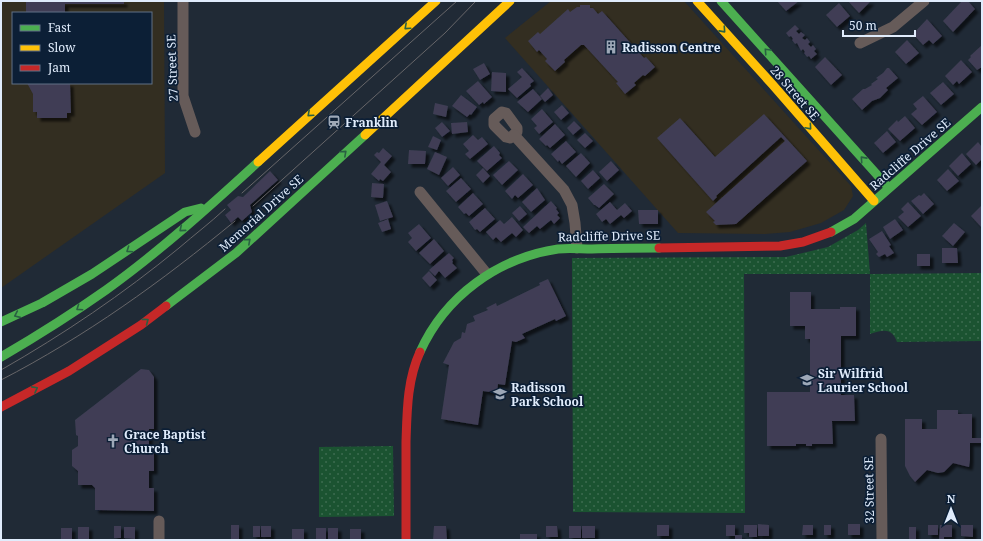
<svg xmlns="http://www.w3.org/2000/svg" width="983" height="541" viewBox="0 0 983 541" font-family="'Noto Serif',serif">
	<style>
		.commercial { fill: #332e21; fill-rule: evenodd }
		.park { fill: url(#park-dots) }
		.building { fill: #3f3e54; filter: url(#shadow) }
		.lines { fill: none; stroke-linecap: round; stroke-linejoin: round }
		.street { stroke: #665b59; stroke-width: 11 }
		.fast { stroke: #4caf50; stroke-width: 9 }
		.slow { stroke: #ffc107; stroke-width: 9 }
		.jam { stroke: #c62828; stroke-width: 9 }
		.tram { stroke: #676669; stroke-width: 1 }
		.oneway { stroke: #296042 }
		.labels { text-anchor: middle; dominant-baseline: central; stroke-width: 3.5; stroke-linejoin: round; paint-order: stroke }
		.poi-label { font-size: 12px; font-weight: bold; fill: #e0ecfc; stroke: #0c1f36; text-anchor: start }
		.street-label { font-size: 12px; fill: #e0ecfc; stroke: #0c1f36 }
	</style>
	<defs>
		<pattern id="park-dots" width="8" height="8" patternUnits="userSpaceOnUse"><rect width="8" height="8" fill="#1b5331"/><path d="M2 2h.1M6 6h.1" fill="none" stroke="#3c6c50" stroke-width="1.8" stroke-linecap="round"/></pattern>
		<filter id="shadow"><feDropShadow dx="3.5" dy="3.5" stdDeviation="1" flood-color="#0009"/></filter>
	</defs>
	<rect width="100%" height="100%" fill="#202a36"/>
	<g class="commercial">
		<path d="M1,1H164L165,173L1,288ZM13,13H151V83H13Z"/>
		<path d="M551,1H684L851,186L853,196L844,210L821,223L790,232L765,234L678,233L505,38Z"/>
	</g>
	<g class="park">
		<path d="M866,223L870,274L982,273V341L897,342C892,327 882,330 870,334V274H744L745,513L573,512L572,258L786,257L828,247L858,230Z"/>
		<path d="M393,446L394,516L319,517V447Z"/>
	</g>
	<g class="building">
		<path d="M26,1H124V4H65V12L26,13Z"/>
		<path d="M777,1H799L786,11Z"/>
		<path d="M848,1H871L859,13Z"/>
		<path d="M962,1H968L975,9L953,32L943,21Z"/>
		<path d="M839,3L850,16L837,27L826,15Z"/>
		<path d="M580,5H590V8H593L598,14L602,11L644,58L646,57L655,67L645,76L643,75L634,83L636,85L625,94L616,83L618,82L584,45H581L564,60L565,62L555,71L545,61L547,59L539,50L537,52L528,41L538,32L540,34L568,9L570,12L577,7H580Z"/>
		<path d="M927,19L942,36L933,44L929,40L923,45L913,34Z"/>
		<path d="M795,25L799,29L796,31L799,34L801,32L805,35L802,38L805,40L807,38L810,42L808,44L811,47L813,45L816,49L814,51L817,54L811,59L809,56L807,57L804,53L805,52L803,49L801,51L797,43L795,44L792,40L793,39L791,36L789,37L786,33Z"/>
		<path d="M907,40L919,53L906,64L895,52Z"/>
		<path d="M982,45V67L977,70L968,60L971,57L970,56Z"/>
		<path d="M825,57L842,75L831,85L815,67Z"/>
		<path d="M961,60L972,72L959,84L957,81L953,85L945,76Z"/>
		<path d="M484,63L490,74L480,80L473,69Z"/>
		<path d="M522,68L534,81L530,84L531,86L517,98L508,89L522,77L517,72Z"/>
		<path d="M887,68H889L898,78L886,88L888,90L880,98L872,101L862,110L852,99L863,89H865L872,85L871,84L878,79L876,78L883,73Z"/>
		<path d="M492,72L506,73V92L491,91Z"/>
		<path d="M478,81L492,97L484,104L483,102L479,105L466,91Z"/>
		<path d="M943,82L954,94L941,105L930,93Z"/>
		<path d="M27,83H70L71,113H67V118H37V112H33V94Z"/>
		<path d="M548,88L553,95L545,102L540,96Z"/>
		<path d="M533,89L542,99L528,112L517,102Z"/>
		<path d="M461,95L477,107L471,115L470,114L467,117L452,106Z"/>
		<path d="M923,96L937,112L922,125L911,114L917,109L913,104Z"/>
		<path d="M435,103L448,106L446,117L433,114Z"/>
		<path d="M562,105L569,113L561,120L554,112Z"/>
		<path d="M542,109L553,122L539,134L534,128L537,126L531,119Z"/>
		<path d="M764,114L807,161L736,224L716,225L713,222L715,221L706,212L785,141L781,137L716,196L717,197L713,201L657,138L680,118L715,157Z"/>
		<path d="M905,116L915,128L900,141L888,129L897,120L898,122Z"/>
		<path d="M574,121L581,128L573,135L567,128Z"/>
		<path d="M442,122L450,131L442,137L435,128Z"/>
		<path d="M467,122L468,132L452,134L451,123Z"/>
		<path d="M555,124L565,135L550,148L547,145L546,146L539,139Z"/>
		<path d="M887,131L896,142L883,153L874,143Z"/>
		<path d="M585,133L593,141L585,148L577,140Z"/>
		<path d="M473,135L478,140L482,137L488,144L470,159L465,154L469,151L463,144Z"/>
		<path d="M433,136L441,140L437,150L428,147Z"/>
		<path d="M566,141L576,152L562,164L559,160L558,162L551,154Z"/>
		<path d="M978,142L982,147V159L976,165L966,154Z"/>
		<path d="M494,146L500,153L499,155L502,158L487,171L477,161Z"/>
		<path d="M383,148L392,156L384,165L391,172L383,181L380,179L379,181L371,174L381,162L374,155L377,152L379,153Z"/>
		<path d="M409,150L426,151L425,164H408Z"/>
		<path d="M435,152L447,157L439,175L427,169Z"/>
		<path d="M581,153L590,163L576,177L566,166Z"/>
		<path d="M962,153L971,164L958,176L949,166Z"/>
		<path d="M509,161L518,170L502,185L493,175Z"/>
		<path d="M611,161L619,170L607,181L599,172Z"/>
		<path d="M453,167L460,175L448,186L441,178Z"/>
		<path d="M483,168L490,176L483,183L476,175Z"/>
		<path d="M948,169L959,181L947,191L937,180Z"/>
		<path d="M593,170L600,178L588,189L581,181Z"/>
		<path d="M270,171L278,180L250,205L252,212L242,221L238,217L231,223L225,215L231,210L227,205L238,196L243,197Z"/>
		<path d="M523,174L533,185L518,198L515,195L512,199L505,191Z"/>
		<path d="M461,178L471,189L456,202L446,191Z"/>
		<path d="M372,183L384,184L383,198L371,197Z"/>
		<path d="M604,184L614,194L599,208L595,205H594L588,198Z"/>
		<path d="M537,188L545,200L531,212L522,202Z"/>
		<path d="M473,193L483,204L469,216L466,213L464,214L458,207Z"/>
		<path d="M924,193L934,204L923,214L911,201L919,195L921,196Z"/>
		<path d="M387,201L393,217L380,221L375,205Z"/>
		<path d="M551,201L557,208L556,209L559,213L557,215L560,218L554,224L551,220L540,229L537,226L529,233L523,227Z"/>
		<path d="M610,202L617,210L625,203L632,211L624,218L621,215L610,224L606,219L602,222L596,214Z"/>
		<path d="M908,202L921,216L908,227L898,217L904,212L901,209Z"/>
		<path d="M982,205V228L971,216Z"/>
		<path d="M520,206L527,214L519,221L512,213Z"/>
		<path d="M485,208L495,219L480,232L477,229L475,230L469,222Z"/>
		<path d="M638,210H658V224H639Z"/>
		<path d="M512,217L523,230L516,237L512,233L501,242L496,237L493,240L486,232L500,220L504,224Z"/>
		<path d="M388,219L391,229L382,232L378,223Z"/>
		<path d="M895,219L903,230L890,239L883,227Z"/>
		<path d="M954,223L965,232L953,246L942,236Z"/>
		<path d="M419,224L431,238L416,251L408,242L412,238L408,233Z"/>
		<path d="M882,231L891,245L889,246L894,253L887,257L885,254L879,257L876,254L878,252L869,239Z"/>
		<path d="M434,239L444,251L430,264L419,253Z"/>
		<path d="M942,248H957L958,263H942Z"/>
		<path d="M449,253L454,258L452,260L453,262L452,263L457,268L445,278L439,271L435,276L429,270Z"/>
		<rect x="917" y="254" width="13" height="12"/>
		<path d="M429,271L437,280L430,287L422,278Z"/>
		<path d="M548,279L566,316L556,321L555,319L522,334L525,338L516,342L512,341L505,385L498,384L497,393L483,391L478,425L441,419L449,365L443,363L454,342L461,338L462,332L465,333L467,324L475,321L473,316L488,310L486,308L496,303L497,306L540,285L539,283Z"/>
		<path d="M790,292H811V309H840V307H856V336H841V395H854L855,421H832L833,444H812V446H806V444H796V446H767V392H810V339H805V326H790Z"/>
		<path d="M141,369L149,370L154,377V429H149V446H154V471H149V488H154V511L95,510V488L92,485H78V471L72,466V450L78,446V436L76,435L75,420Z"/>
		<path d="M937,410H958V414H972V438H982V443H970V460L969,467L953,463L944,472L938,473L927,470L915,482L910,476L905,466V419H922V429H937Z"/>
		<path d="M758,524L769,525V536H758Z"/>
		<rect x="848" y="524" width="12" height="11"/>
		<rect x="231" y="525" width="8" height="15"/>
		<rect x="657" y="525" width="12" height="11"/>
		<rect x="726" y="525" width="9" height="11"/>
		<path d="M744,525H757V537H749V533H744Z"/>
		<path d="M803,525H813V535H802Z"/>
		<rect x="824" y="525" width="7" height="10"/>
		<rect x="928" y="525" width="10" height="10"/>
		<path d="M940,525H952V537H944V540H939Z"/>
		<path d="M961,525H973V537L961,536Z"/>
		<rect x="114" y="526" width="7" height="12"/>
		<rect x="253" y="526" width="7" height="11"/>
		<rect x="261" y="526" width="10" height="11"/>
		<path d="M434,526H446L447,540H433Z"/>
		<path d="M546,526H557L558,537H546Z"/>
		<rect x="569" y="526" width="12" height="12"/>
		<rect x="582" y="526" width="13" height="12"/>
		<rect x="78" y="527" width="11" height="12"/>
		<path d="M124,527H135V539L124,538Z"/>
		<rect x="909" y="527" width="7" height="13"/>
		<rect x="61" y="528" width="11" height="12"/>
		<rect x="316" y="528" width="10" height="11"/>
		<rect x="328" y="528" width="10" height="12"/>
		<rect x="292" y="529" width="12" height="11"/>
		<rect x="350" y="529" width="11" height="11"/>
		<rect x="520" y="534" width="17" height="6"/>
		<rect x="735" y="535" width="7" height="5"/>
	</g>
	<g class="lines">
		<g class="street">
			<path d="M183,1V96L195,132"/>
			<path d="M860,43L893,27L924,1"/>
			<path d="M502,112L506,113L517,128V132L510,138L506,137L494,125V119Z"/>
			<path d="M514,135L564,190L572,205L575,223L577,248"/>
			<path d="M420,192L486,273"/>
			<path d="M881,439L882,540"/>
			<path d="M159,521V540"/>
		</g>
		<g class="fast">
			<path d="M721,1L889,188"/>
			<path d="M831,232L854,219L982,107"/>
			<path d="M166,306L236,253L365,135"/>
			<path d="M1,322L42,303L92,274L185,212L201,208"/>
			<path d="M420,352C445,296 498,258 558,249C569,248 581,249 592,249C615,248 637,248 659,248"/>
			<path d="M1,357C37,336 72,314 106,290C159,252 210,206 258,162"/>
		</g>
		<g class="slow">
			<path d="M697,1L772,84L874,201"/>
			<path d="M365,135L510,1"/>
			<path d="M258,162L436,1"/>
		</g>
		<g class="jam">
			<path d="M659,248L780,246L803,242L831,232"/>
			<path d="M1,407L69,371L141,325L166,306"/>
			<path d="M406,540C406,507 406,475 406,442C407,412 407,380 420,352"/>
		</g>
		<g class="tram">
			<path d="M242,193L457,1"/>
			<path d="M253,206L445,33L476,1"/>
			<path d="M1,370C64,334 123,294 179,248C194,235 210,223 225,209"/>
			<path d="M1,380C86,336 161,282 235,221"/>
		</g>
	</g>
	<defs><path id="oneway-chevron" d="M-2-3.5L2.5 0L-2 3.5" fill="none" stroke-width="1.6" stroke-linecap="round" stroke-linejoin="round"/></defs>
	<g class="oneway">
		<use href="#oneway-chevron" transform="translate(407 27) rotate(138)"/>
		<use href="#oneway-chevron" transform="translate(723 30) rotate(48)"/>
		<use href="#oneway-chevron" transform="translate(767 51) rotate(-133)"/>
		<use href="#oneway-chevron" transform="translate(310 114) rotate(138)"/>
		<use href="#oneway-chevron" transform="translate(809 127) rotate(49)"/>
		<use href="#oneway-chevron" transform="translate(344 153) rotate(-42)"/>
		<use href="#oneway-chevron" transform="translate(863 159) rotate(-132)"/>
		<use href="#oneway-chevron" transform="translate(182 229) rotate(140)"/>
		<use href="#oneway-chevron" transform="translate(248 241) rotate(-42)"/>
		<use href="#oneway-chevron" transform="translate(129 250) rotate(146)"/>
		<use href="#oneway-chevron" transform="translate(79 308) rotate(146)"/>
		<use href="#oneway-chevron" transform="translate(17 315) rotate(156)"/>
		<use href="#oneway-chevron" transform="translate(146 321) rotate(-37)"/>
		<use href="#oneway-chevron" transform="translate(35 389) rotate(-28)"/>
	</g>
	<defs>
		<g id="building-bare" transform="scale(1.08)"><path d="M-4-6H4V6H1V3H-1V6H-4ZM-2.5-4.3h1.7v1.8h-1.7ZM.8-4.3h1.7v1.8H.8ZM-2.5-1h1.7V.8h-1.7ZM.8-1h1.7V.8H.8Z" fill="#9da8b7" stroke="#0c1f36" stroke-width="2.5" paint-order="stroke"/></g>
		<g id="station-bare" transform="scale(1.08)"><path d="M-3-6H3Q5-6 5-4V2Q5 4 3 4L4.5 6H3L1.5 4h-3L-3 6H-4.5L-3 4Q-5 4-5 2V-4Q-5-6-3-6ZM-3.5-4v3h7v-3ZM-3.5 1v1.5H-2V1ZM2 1v1.5H3.5V1Z" fill="#9da8b7" stroke="#0c1f36" stroke-width="2.5" paint-order="stroke"/></g>
		<g id="school-bare" transform="scale(1.08)"><path d="M0-5L7-2L0 1L-7-2ZM-4 1L0 2.5L4 1V4Q0 6-4 4Z" fill="#9da8b7" stroke="#0c1f36" stroke-width="2.5" paint-order="stroke"/></g>
		<g id="church-bare" transform="scale(1.08)"><path d="M-1.2-6h2.4v3.5h3.3v2.4h-3.3V6h-2.4V-.1h-3.3v-2.4h3.3Z" fill="#9da8b7" stroke="#0c1f36" stroke-width="2.5" paint-order="stroke"/></g>
	</defs>
	<g fill-rule="evenodd">
		<use href="#building-bare" x="611" y="47"/>
		<use href="#station-bare" x="334" y="122"/>
		<use href="#school-bare" x="807" y="380"/>
		<use href="#school-bare" x="500" y="394"/>
		<use href="#church-bare" x="113" y="441"/>
	</g>
	<g class="labels">
		<g class="poi-label">
			<text x="622" y="47">Radisson Centre</text>
			<text x="345" y="122">Franklin</text>
			<text x="818" y="373">Sir Wilfrid<tspan x="818" dy="14">Laurier School</tspan></text>
			<text x="511" y="387">Radisson<tspan x="511" dy="14">Park School</tspan></text>
			<text x="124" y="434">Grace Baptist<tspan x="124" dy="14">Church</tspan></text>
		</g>
		<g class="street-label">
			<text transform="translate(172 68) rotate(-92)">27 Street SE</text>
			<text transform="translate(795 93) rotate(49)">28 Street SE</text>
			<text transform="translate(910 154) rotate(-41)">Radcliffe Drive SE</text>
			<text transform="translate(261 213) rotate(-42)">Memorial Drive SE</text>
			<text transform="translate(609 236) rotate(-1)">Radcliffe Drive SE</text>
			<text transform="translate(869 490) rotate(-91)">32 Street SE</text>
		</g>
	</g>
	<rect width="983" height="541" fill="none" stroke="#e0ecfc" stroke-width="4"/>
	<rect x="12" y="12" width="140" height="72" fill="#0c1f36" stroke="#617185"/>
	<rect x="20" y="25" width="20" height="6" fill="#4caf50" stroke="#617185"/>
	<text x="48" y="32" font-size="12" fill="#e0ecfc">Fast</text>
	<rect x="20" y="45" width="20" height="6" fill="#ffc107" stroke="#617185"/>
	<text x="48" y="52" font-size="12" fill="#e0ecfc">Slow</text>
	<rect x="20" y="65" width="20" height="6" fill="#c62828" stroke="#617185"/>
	<text x="48" y="72" font-size="12" fill="#e0ecfc">Jam</text>
	<g transform="translate(951 509)" stroke="#0c1f36" stroke-width="3" paint-order="stroke">
	<path d="M0-3L7 15L0 10L-7 15Z" fill="#e0ecfc"/>
	<text y="-6" font-size="11" font-weight="bold" text-anchor="middle" fill="#e0ecfc">N</text>
	</g>
	<path d="M843 30v6h72v-6" fill="none" stroke="#e0ecfc" stroke-width="2"/>
	<text x="849" y="30" font-size="12" fill="#e0ecfc" stroke="#0c1f36" stroke-width="3" paint-order="stroke">50 m</text>
</svg>
